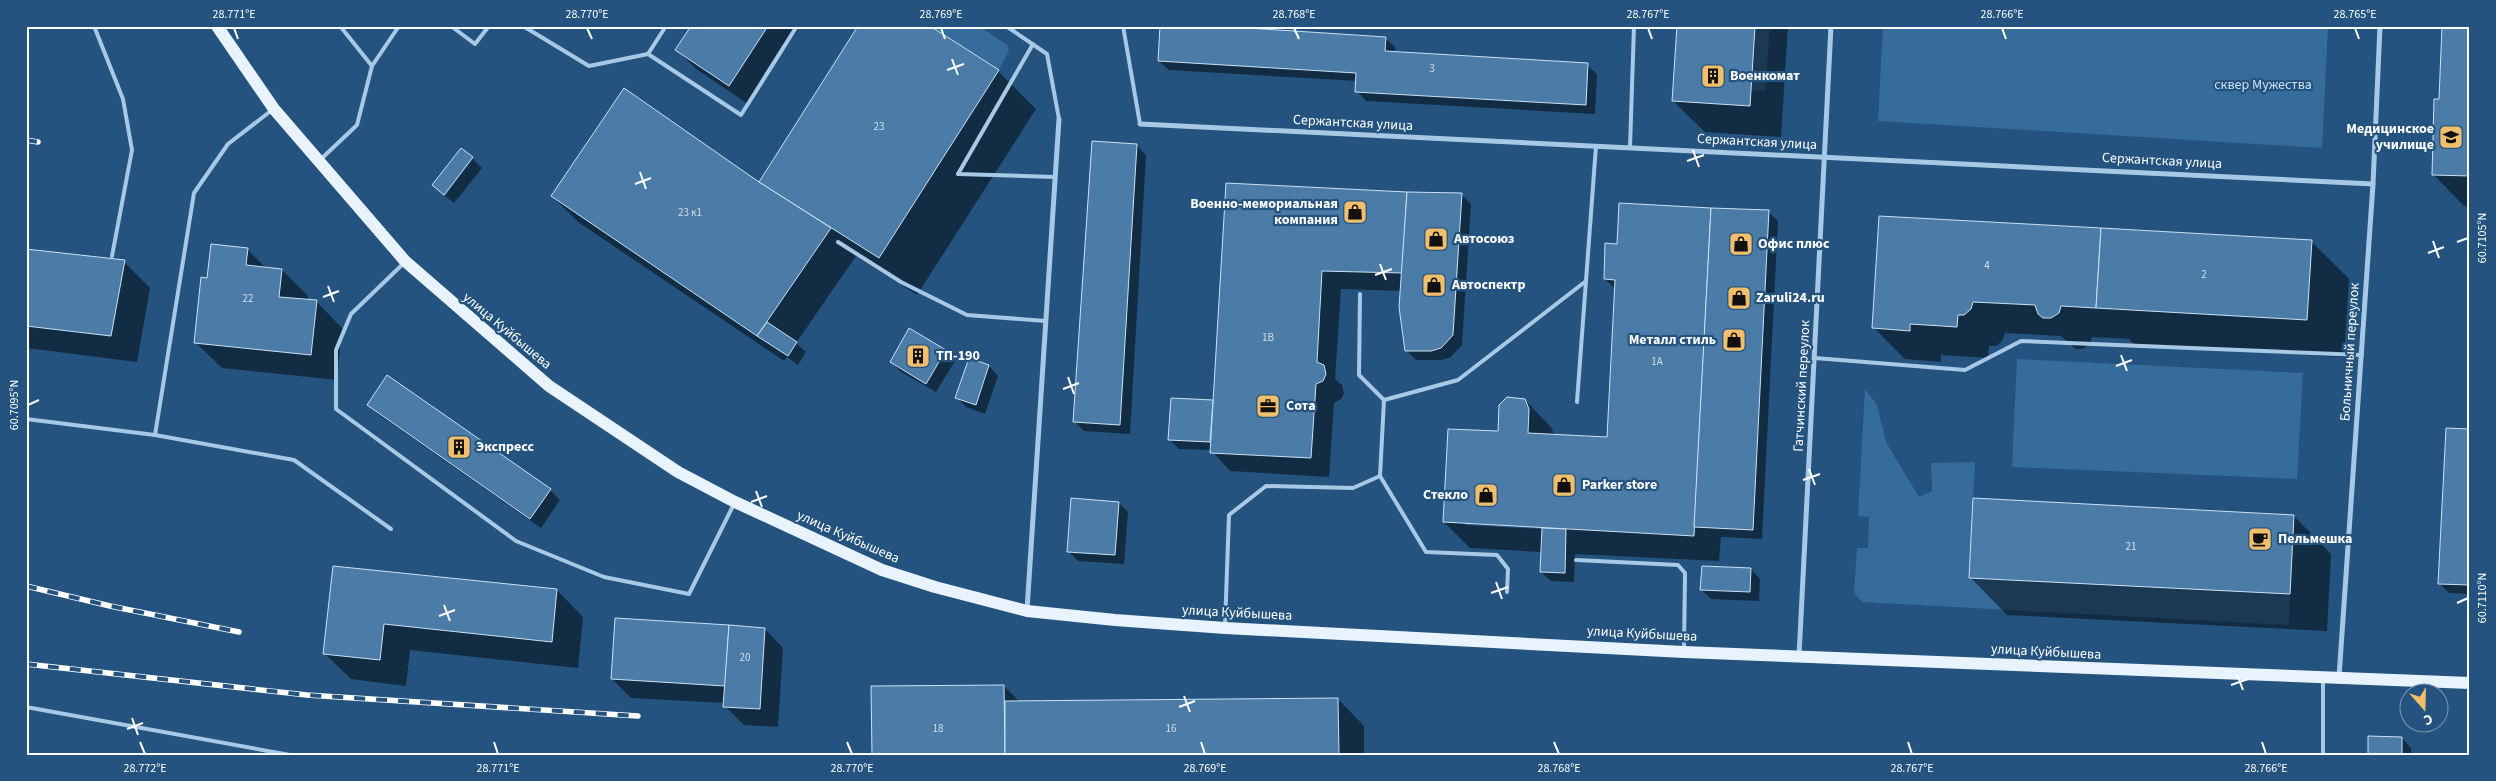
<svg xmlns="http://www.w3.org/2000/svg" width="2496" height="781" viewBox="0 0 2496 781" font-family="'Source Sans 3',sans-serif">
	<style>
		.green { fill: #366c9c }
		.shadow { fill: #0007; fill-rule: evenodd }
		.building { fill: #4b7ca7; stroke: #cbe2f5 }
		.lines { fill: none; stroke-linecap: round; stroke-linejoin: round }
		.lane { stroke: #a8c9e6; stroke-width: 4 }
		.street { stroke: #a8c9e6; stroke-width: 5 }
		.primary { stroke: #e9f3fd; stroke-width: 12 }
		.rail-casing { stroke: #fff; stroke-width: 5.5 }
		.rail { stroke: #23537e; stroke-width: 4; stroke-dasharray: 11; stroke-linecap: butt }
		.ticks { fill: none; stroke: #fff; stroke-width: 2 }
		.labels { text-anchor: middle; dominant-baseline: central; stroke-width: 4.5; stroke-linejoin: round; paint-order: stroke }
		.number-label { font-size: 11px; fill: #d2dee9 }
		.poi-label { font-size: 14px; font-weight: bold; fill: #fff; stroke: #23537e; text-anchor: start }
		.park-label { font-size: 14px; fill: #cbe2f5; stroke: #23537e }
		.street-label { font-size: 14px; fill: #fff; stroke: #23537e }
		.neatline { fill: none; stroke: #fff; stroke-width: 2 }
		.ticks-label { font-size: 12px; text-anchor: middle; fill: #fff }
	</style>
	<rect width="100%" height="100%" fill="#23537e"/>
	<g class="green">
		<path d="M930,26H979L1007,45L1009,51L999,70Z"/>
		<path d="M1755,26H1770L1765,91L1751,90Z"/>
		<path d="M1883,26H2328L2322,148L1878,121Z"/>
		<path d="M2017,359L2303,373L2297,479L2012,467Z"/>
		<path d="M1865,389L1877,405L1886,442L1919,497L1932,491L1931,463L1975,462L1969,578L2290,594L2289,625L1862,602L1854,593L1857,548H1868L1869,517L1858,516Z"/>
	</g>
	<g class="shadow">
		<path d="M693,26H800L748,104L696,69L677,50Z"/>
		<path d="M859,26L998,71L1036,109L917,295L856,256L796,343L806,352L798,365L787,357L784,361L578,222L552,196L759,184Z"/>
		<path d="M1678,26H1788L1781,137L1705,132L1673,101Z"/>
		<path d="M2470,26V206H2464L2433,174L2440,101Z"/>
		<path d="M1385,38L1395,47V53L1587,65L1597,74L1595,114L1366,101L1357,91V81L1169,70L1159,61Z"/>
		<path d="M1136,145L1146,155L1130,434L1084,431L1074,421Z"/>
		<path d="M473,159L482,168L454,203L445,196Z"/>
		<path d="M1228,185L1462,195L1471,204L1462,345L1451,357L1442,360H1416L1406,350L1401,291L1341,289L1335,379L1342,385L1344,394L1341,399L1334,403L1329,477L1230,471L1211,450L1179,449L1169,439L1172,400L1214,401Z"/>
		<path d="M1768,211L1778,221L1762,539L1721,537L1719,561L1575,554L1574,582L1551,581L1541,572L1542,552L1470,548L1444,522L1499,433L1525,400L1551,427L1555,436L1608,439L1616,290L1605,279L1618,245ZM1465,522L1543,526V529L1465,525Z"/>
		<path d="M1880,217L2311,241L2349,279L2344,357L2135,346L2129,339L2092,337L2090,344L2083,349H2076L2061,336L2005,333L2002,341L1996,346H1989L1988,358L1941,355V362L1905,359L1874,328Z"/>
		<path d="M247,249L266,268L282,270L308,296L307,300L316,301L342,328L337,380L222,368L195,342Z"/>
		<path d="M26,250L124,262L150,288L137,362L26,348Z"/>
		<path d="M910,330L945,351L955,361L936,392L901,372L891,362Z"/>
		<path d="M970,359L989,366L998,376L985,414L966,407L957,398Z"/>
		<path d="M368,404L550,490L560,500L541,528L378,414Z"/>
		<path d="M2470,430V594L2449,593L2439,583Z"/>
		<path d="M1119,503L1128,512L1124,564L1078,561L1068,551Z"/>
		<path d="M2294,516L2331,554L2327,631L2007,615L1970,577Z"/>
		<path d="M334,567L557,590L583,617L578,668L410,650L406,686L351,679L324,653Z"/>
		<path d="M1751,569L1760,579L1759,601L1711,599L1701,589Z"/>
		<path d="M765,629L783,648L778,727L744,725L725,706V703L631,698L612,679Z"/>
		<path d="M1004,686L1020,702L1338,699L1364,726V755H873Z"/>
		<path d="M2402,738L2411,748V755H2369Z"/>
	</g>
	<g class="building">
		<path d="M691,26H768L729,86L675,50Z"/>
		<path d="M858,26H930L999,70L879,258L759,182Z"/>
		<path d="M1160,26H1217L1386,37L1385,51L1588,63L1586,105L1355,92L1356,73L1158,61Z"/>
		<path d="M1677,26H1755L1750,106L1672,101Z"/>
		<path d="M2442,26H2470V176L2432,175L2434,99H2439Z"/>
		<path d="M624,88L759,182L831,228L757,336L551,196Z"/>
		<path d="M1092,141L1137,144L1120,425L1073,422Z"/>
		<path d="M461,148L473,157L444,195L432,185Z"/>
		<path d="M1226,183L1407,192L1402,273L1322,271L1317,362L1324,365L1326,374L1323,381L1316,384L1311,458L1210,453Z"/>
		<path d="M1407,192L1462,193L1453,335L1441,348L1431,351H1405L1399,307Z"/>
		<path d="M1619,203L1711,208L1694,536L1443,522L1448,429L1498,431L1499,405L1507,397L1525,399L1529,409L1528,433L1607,437L1615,280L1604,279L1605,243L1617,244Z"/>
		<path d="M1711,208L1769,210L1753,530L1694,527Z"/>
		<path d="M1879,216L2101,228L2096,308L2061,306L2059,313L2051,318H2043L2038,314L2035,305L1973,302L1971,309L1964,315H1958L1957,327L1910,324V331L1872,328Z"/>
		<path d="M2101,228L2312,240L2307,320L2096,308Z"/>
		<path d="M211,244L248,248L246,265L282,269L279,297L317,300L311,355L194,343L201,277L207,278Z"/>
		<path d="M26,249L125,260L111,336L26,326Z"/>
		<path d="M767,322L797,342L788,356L757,336Z"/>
		<path d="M909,328L946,350L926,384L890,362Z"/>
		<path d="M969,358L989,365L976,405L955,398Z"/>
		<path d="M387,375L551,489L530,519L367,405Z"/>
		<path d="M1171,398L1213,400L1210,442L1168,440Z"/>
		<path d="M2446,428L2470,429V585L2438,584Z"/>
		<path d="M1071,498L1119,502L1115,555L1067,552Z"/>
		<path d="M1973,498L2294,515L2290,594L1969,578Z"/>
		<path d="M1542,528L1566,529L1565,573L1540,572Z"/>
		<path d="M333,566L557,589L552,642L384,624L380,660L323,654Z"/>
		<path d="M1702,566L1751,568L1750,592L1700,590Z"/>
		<path d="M615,618L729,625L725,686L611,679Z"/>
		<path d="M729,625L765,628L760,709L723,707Z"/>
		<path d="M1004,685L1005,755H872L871,686Z"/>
		<path d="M1338,698L1339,755H1005V701Z"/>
		<path d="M2368,736L2402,737V755H2368Z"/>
	</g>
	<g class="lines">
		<g class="lane">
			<path d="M94,26L123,99L132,150L112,256"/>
			<path d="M340,26L372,66"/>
			<path d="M451,26L475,44L489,26"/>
			<path d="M523,26L589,66L648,54L666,26"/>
			<path d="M1006,26L1047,54L1059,119"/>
			<path d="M1123,26L1140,124"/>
			<path d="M1033,44L958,174L1055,177"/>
			<path d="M648,54L741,115L797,26"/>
			<path d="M1630,147L1634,26"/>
			<path d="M320,160L357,125L372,66L399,26"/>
			<path d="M838,242L901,282L967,315L1046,321"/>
			<path d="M404,263L351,314L336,350V409L516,541L604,577L689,594L734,504"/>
			<path d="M1815,358L1965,370L2021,341L2362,355"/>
			<path d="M1384,400L1458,380L1586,281"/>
			<path d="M1577,402L1596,146"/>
			<path d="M26,419L155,435L294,460L391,529"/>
			<path d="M155,435L194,193L228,144L272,110"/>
			<path d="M1380,476L1426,552L1497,555L1508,569L1507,592"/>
			<path d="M1576,560L1678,565L1685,573L1684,649"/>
			<path d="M1225,625L1229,515L1266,486L1353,488L1380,476L1384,400L1359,375L1360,294"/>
			<path d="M26,707L290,755"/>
			<path d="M2323,755V680"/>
		</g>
		<g class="street">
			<path d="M1140,124L2373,184"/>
			<path d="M1027,610L1059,119"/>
			<path d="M1799,656L1831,26"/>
			<path d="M2339,677L2373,184L2380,26"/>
		</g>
		<path class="primary" d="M217,26L274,109L405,261L549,386L678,472L735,502L882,570L935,587L1027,611L1115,620L1225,628L1684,652L2470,683"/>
		<g class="rail-casing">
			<g id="rail">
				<path d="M26,140L38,142"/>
				<path d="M26,586L110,606L239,632"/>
				<path d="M26,664L307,695L638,716"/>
			</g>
		</g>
		<use href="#rail" class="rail"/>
	</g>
	<path class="ticks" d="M234,28L238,39M587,28L592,39M941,28L945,39M1294,28L1299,39M1648,28L1652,39M2002,28L2006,39M2355,28L2359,39M952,59L958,75M947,70L964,64M1693,150L1699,167M1687,161L1704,155M640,172L646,189M635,184L651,178M2433,241L2439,258M2457,242L2468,238M2428,253L2444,247M1380,264L1386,280M1375,275L1392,269M328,286L334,302M323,297L339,291M2121,355L2127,371M2116,366L2132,360M1068,377L1074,394M1063,389L1079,383M28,405L39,400M1809,469L1815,485M1803,480L1820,474M756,491L762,507M751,502L767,496M1496,582L1502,599M1491,593L1508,587M2457,603L2468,598M444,605L450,621M439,616L455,610M2237,674L2243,690M2231,685L2248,679M1184,696L1190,712M1179,707L1195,701M132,718L138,735M127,729L143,723M140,742L145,754M494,742L498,754M847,742L852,754M1201,742L1205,754M1554,742L1559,754M1908,742L1912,754M2262,742L2266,754"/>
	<defs>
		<g id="building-square" transform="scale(1.25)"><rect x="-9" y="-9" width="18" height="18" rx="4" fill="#f1bf6b" stroke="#23537e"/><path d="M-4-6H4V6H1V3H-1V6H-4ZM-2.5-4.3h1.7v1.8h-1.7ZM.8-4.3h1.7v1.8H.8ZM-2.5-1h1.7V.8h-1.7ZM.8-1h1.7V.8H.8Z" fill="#111"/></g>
		<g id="university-square" transform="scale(1.25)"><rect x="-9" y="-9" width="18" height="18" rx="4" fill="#f1bf6b" stroke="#23537e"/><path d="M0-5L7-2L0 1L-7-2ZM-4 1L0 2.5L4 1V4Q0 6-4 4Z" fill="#111"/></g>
		<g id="shop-square" transform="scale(1.25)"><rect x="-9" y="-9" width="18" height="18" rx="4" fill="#f1bf6b" stroke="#23537e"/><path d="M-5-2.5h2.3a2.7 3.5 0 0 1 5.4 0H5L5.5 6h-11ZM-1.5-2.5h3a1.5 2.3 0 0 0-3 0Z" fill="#111"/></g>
		<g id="office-square" transform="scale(1.25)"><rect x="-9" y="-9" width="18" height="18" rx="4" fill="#f1bf6b" stroke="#23537e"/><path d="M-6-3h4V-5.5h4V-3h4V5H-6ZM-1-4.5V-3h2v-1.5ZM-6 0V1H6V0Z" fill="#111"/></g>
		<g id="cafe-square" transform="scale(1.25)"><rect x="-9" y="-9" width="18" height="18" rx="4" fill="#f1bf6b" stroke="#23537e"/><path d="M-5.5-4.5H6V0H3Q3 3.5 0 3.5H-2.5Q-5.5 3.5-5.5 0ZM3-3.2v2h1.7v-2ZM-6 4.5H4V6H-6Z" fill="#111"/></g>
	</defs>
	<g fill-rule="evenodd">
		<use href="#building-square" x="1713" y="76"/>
		<use href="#university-square" x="2451" y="137"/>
		<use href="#shop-square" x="1355" y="212"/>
		<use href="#shop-square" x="1436" y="239"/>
		<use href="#shop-square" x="1741" y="244"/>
		<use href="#shop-square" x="1434" y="285"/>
		<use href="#shop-square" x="1739" y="298"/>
		<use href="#shop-square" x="1734" y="340"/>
		<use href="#building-square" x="918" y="356"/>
		<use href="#office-square" x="1268" y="406"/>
		<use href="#building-square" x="459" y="447"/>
		<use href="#shop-square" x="1564" y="485"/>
		<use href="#shop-square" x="1486" y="495"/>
		<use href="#cafe-square" x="2260" y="539"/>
	</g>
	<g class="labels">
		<g class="number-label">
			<text x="1432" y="68">3</text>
			<text x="879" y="126">23</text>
			<text x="690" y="212">23 к1</text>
			<text x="1987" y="265">4</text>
			<text x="2204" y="274">2</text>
			<text x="248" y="298">22</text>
			<text x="1268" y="337">1В</text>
			<text x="1657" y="361">1А</text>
			<text x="2131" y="546">21</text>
			<text x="745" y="657">20</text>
			<text x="938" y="728">18</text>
			<text x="1171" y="728">16</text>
		</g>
		<g class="poi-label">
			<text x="1730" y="76">Военкомат</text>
			<text x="2434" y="129" text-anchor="end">Медицинское<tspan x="2434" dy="16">училище</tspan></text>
			<text x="1338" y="204" text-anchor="end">Военно-мемориальная<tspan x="1338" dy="16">компания</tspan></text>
			<text x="1454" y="239">Автосоюз</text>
			<text x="1758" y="244">Офис плюс</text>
			<text x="1452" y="285">Автоспектр</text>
			<text x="1756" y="298">Zaruli24.ru</text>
			<text x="1716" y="340" text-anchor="end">Металл стиль</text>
			<text x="936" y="356">ТП-190</text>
			<text x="1286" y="406">Сота</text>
			<text x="476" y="447">Экспресс</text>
			<text x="1582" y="485">Parker store</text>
			<text x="1468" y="495" text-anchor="end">Стекло</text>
			<text x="2278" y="539">Пельмешка</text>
		</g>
		<g class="park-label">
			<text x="2263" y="85">сквер Мужества</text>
		</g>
		<g class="street-label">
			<text transform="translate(1353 123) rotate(3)">Сержантская улица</text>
			<text transform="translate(1757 142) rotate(3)">Сержантская улица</text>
			<text transform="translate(2162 161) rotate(3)">Сержантская улица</text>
			<text transform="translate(507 331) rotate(40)">улица Куйбышева</text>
			<text transform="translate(2350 352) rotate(-86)">Больничный переулок</text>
			<text transform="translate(1802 386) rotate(-87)">Гатчинский переулок</text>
			<text transform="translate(848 537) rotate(24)">улица Куйбышева</text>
			<text transform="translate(1237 613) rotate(3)">улица Куйбышева</text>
			<text transform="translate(1642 634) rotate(3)">улица Куйбышева</text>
			<text transform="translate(2046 652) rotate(3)">улица Куйбышева</text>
		</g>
	</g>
	<rect width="2496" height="781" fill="none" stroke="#23537e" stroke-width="55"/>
	<g transform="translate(2424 708) rotate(160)"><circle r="24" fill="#23537e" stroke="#7b98b2"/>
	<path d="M0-4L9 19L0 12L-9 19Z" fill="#f1bf6b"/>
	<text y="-8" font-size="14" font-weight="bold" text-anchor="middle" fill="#ffffff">С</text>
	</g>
	<rect x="28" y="28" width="2440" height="726" class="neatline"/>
	<g class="ticks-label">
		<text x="234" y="18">28.771°E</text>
		<text x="587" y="18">28.770°E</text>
		<text x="941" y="18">28.769°E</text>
		<text x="1294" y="18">28.768°E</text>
		<text x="1648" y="18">28.767°E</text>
		<text x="2002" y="18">28.766°E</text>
		<text x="2355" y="18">28.765°E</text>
		<text transform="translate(2482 238) rotate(-90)" y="4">60.7105°N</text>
		<text transform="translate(14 405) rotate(-90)" y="4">60.7095°N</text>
		<text transform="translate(2482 598) rotate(-90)" y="4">60.7110°N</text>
		<text x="145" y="772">28.772°E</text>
		<text x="498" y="772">28.771°E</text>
		<text x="852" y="772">28.770°E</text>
		<text x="1205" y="772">28.769°E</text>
		<text x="1559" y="772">28.768°E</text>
		<text x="1912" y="772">28.767°E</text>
		<text x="2266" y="772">28.766°E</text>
	</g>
</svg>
